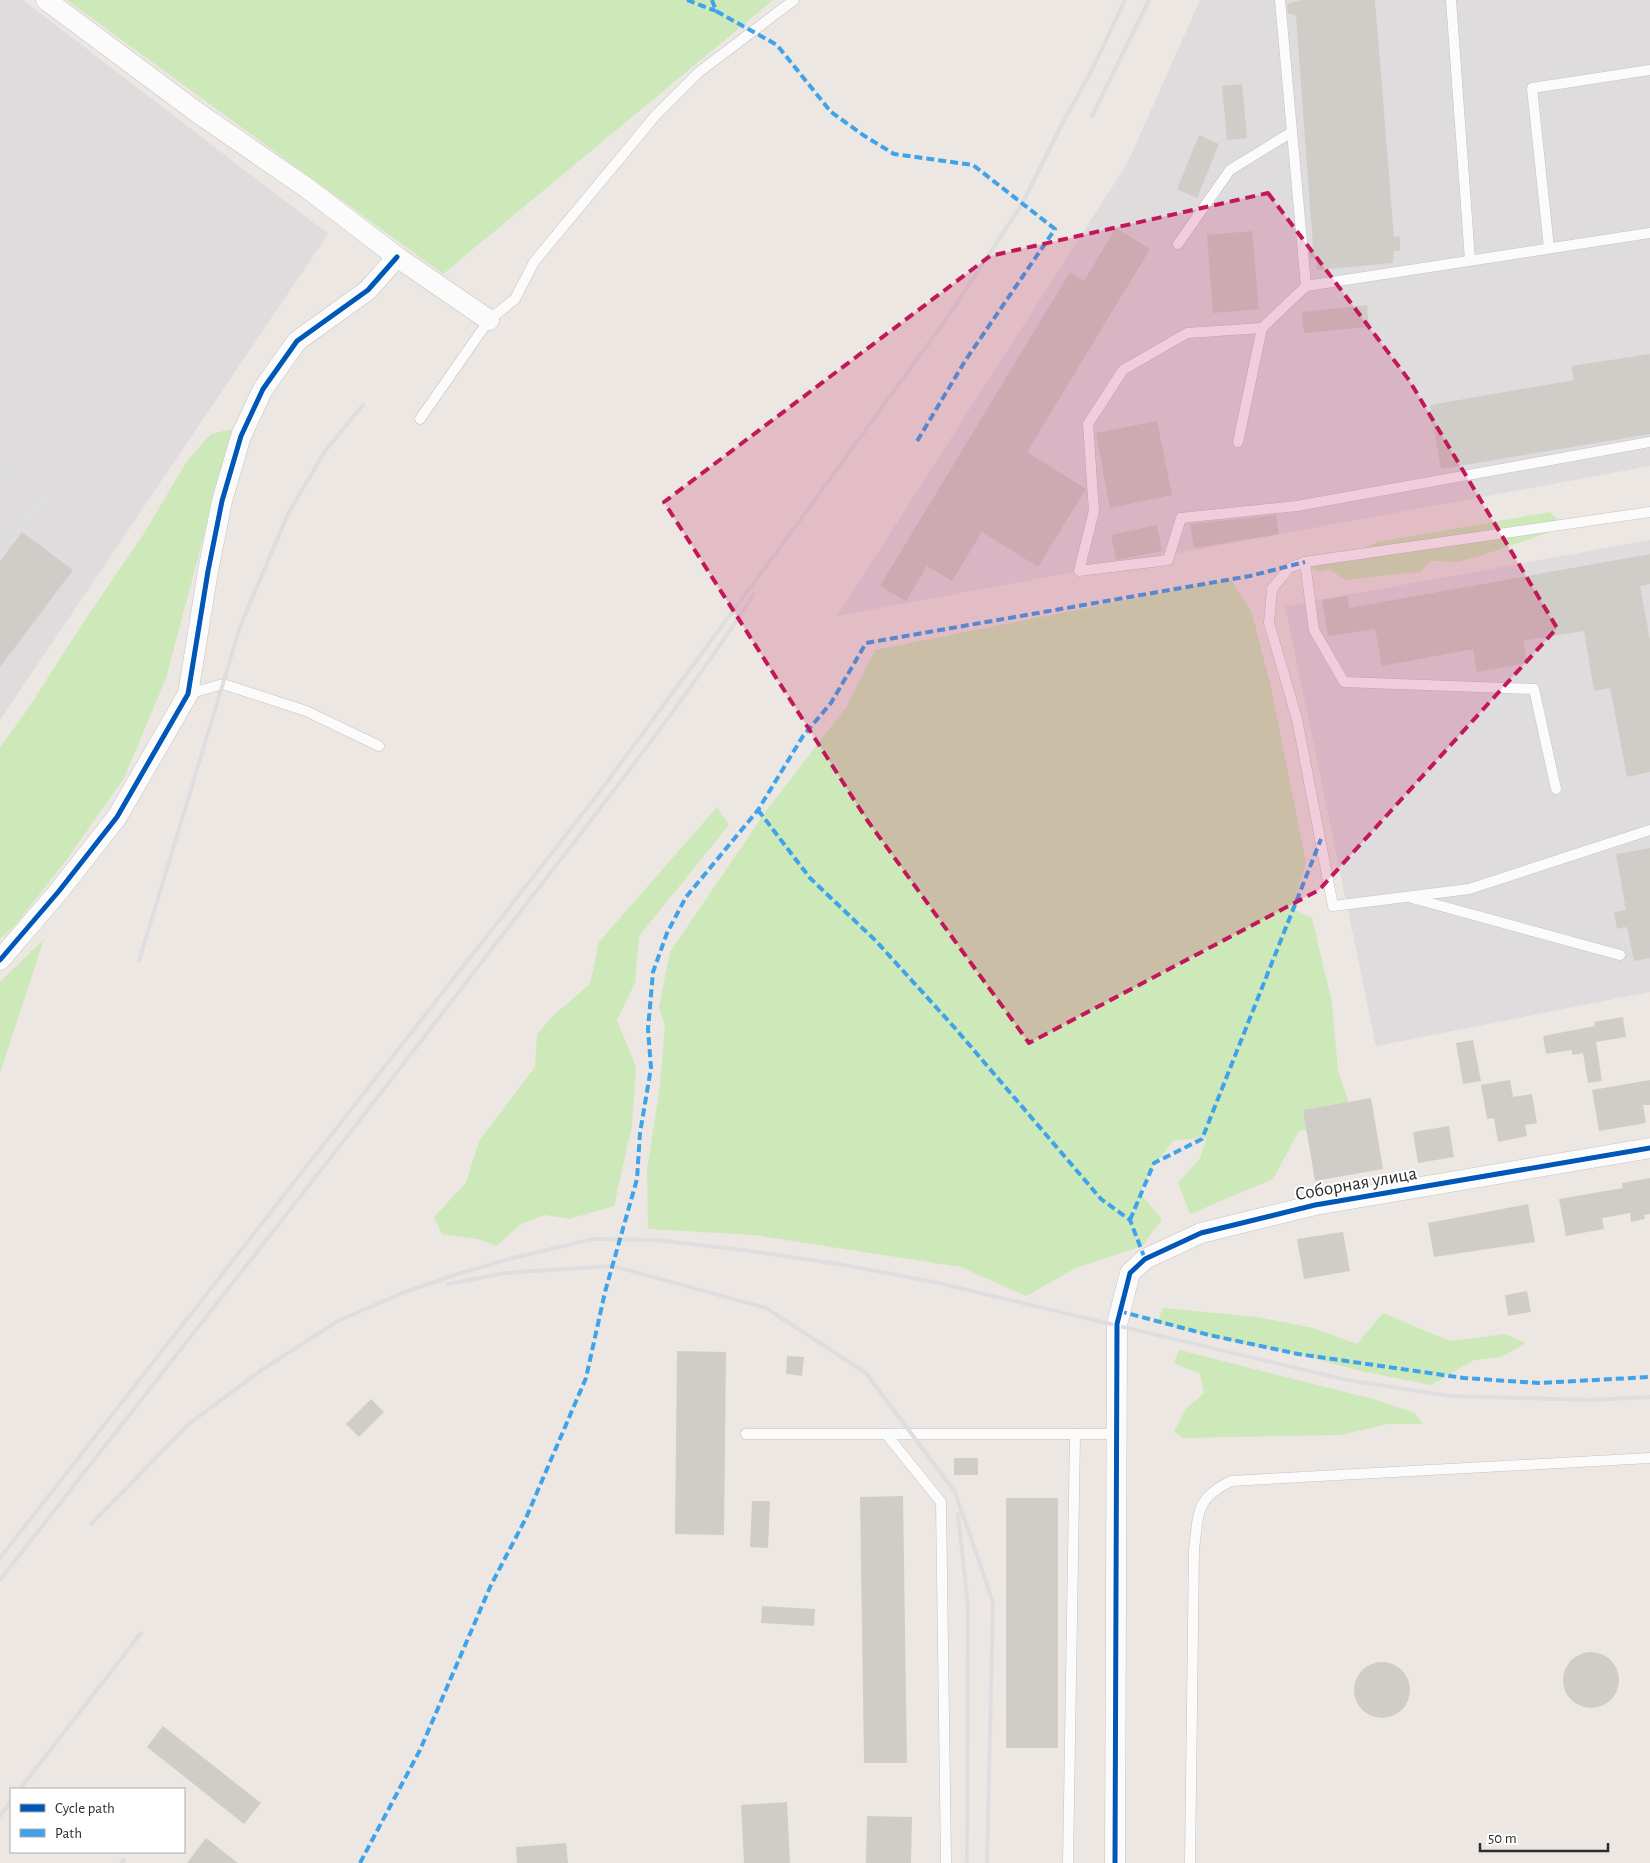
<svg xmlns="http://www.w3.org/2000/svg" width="1650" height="1863" viewBox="0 0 1650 1863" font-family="'Alegreya Sans',sans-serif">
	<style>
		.industrial { fill: #dfdcde }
		.green { fill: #cde8b9 }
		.building { fill: #d0cdc9 }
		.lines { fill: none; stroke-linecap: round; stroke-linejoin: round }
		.lane-casing { stroke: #c5c3c3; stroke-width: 11 }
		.street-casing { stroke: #c5c3c3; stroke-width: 21 }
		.lane { stroke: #fcfbfb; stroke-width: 10 }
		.street { stroke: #fcfbfb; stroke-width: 20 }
		.rail { stroke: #dedee0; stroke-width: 4 }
		.quiet { stroke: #3ea3eb; stroke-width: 4; stroke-dasharray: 8 4; stroke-linecap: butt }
		.cycleway-casing { stroke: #fff; stroke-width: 8 }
		.cycleway { stroke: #0057b8; stroke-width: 5 }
		.marked { fill: #c2185b; fill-opacity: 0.2; stroke: #c2185b; stroke-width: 4; stroke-dasharray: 10 6; stroke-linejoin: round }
		.labels { text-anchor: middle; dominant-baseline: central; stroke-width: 4; stroke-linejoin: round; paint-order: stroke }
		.street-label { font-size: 19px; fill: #2d2d2d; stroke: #fff }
	</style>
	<rect width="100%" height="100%" fill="#ece7e2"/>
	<g class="industrial">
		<path d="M0,0H23L328,234L0,720Z"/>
		<path d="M1200,0H1650V466L837,616L1128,162Z"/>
		<path d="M1650,540V992L1376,1046L1285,606Z"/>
	</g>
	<g class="green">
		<path d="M67,0H773L443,274Z"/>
		<path d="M232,429L166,678L124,778L65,862L14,926L0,939V747L26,712L83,623L145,532L187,461L211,434Z"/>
		<path d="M1550,512L1557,519L1547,533L1480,556L1459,562L1430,561L1420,572L1345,580L1329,569L1319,572L1309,566L1325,553L1355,552L1377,542Z"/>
		<path d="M1231,579L1252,613L1270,683L1306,863L1292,909L1312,918L1332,1003L1338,1071L1349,1103L1333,1125L1299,1131L1273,1179L1190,1214L1178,1183L1200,1158L1207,1137L1173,1141L1151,1169L1140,1193L1162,1219L1142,1246L1076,1268L1026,1296L961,1267L754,1235L648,1229L647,1170L660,1085L665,1026L659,1007L670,952L766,811L847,706L875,650Z"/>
		<path d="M717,807L729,825L639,936L635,983L617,1020L636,1067L632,1126L614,1206L569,1219L545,1215L521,1224L496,1246L478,1239L442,1234L434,1217L466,1183L479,1141L535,1067L537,1034L554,1015L590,984L599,942Z"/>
		<path d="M44,939L0,1073V982Z"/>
		<path d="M1163,1308L1257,1317L1313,1328L1357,1344L1383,1313L1450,1341L1505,1334L1526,1343L1501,1357L1474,1360L1431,1385L1360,1371L1298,1354L1248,1345L1157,1323Z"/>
		<path d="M1179,1350L1377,1400L1414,1413L1423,1424H1388L1341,1435L1183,1438L1174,1431L1186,1409L1204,1393L1200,1374L1174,1363Z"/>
	</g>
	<g class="building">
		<path d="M1302,0H1375L1394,237L1400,236V251H1394L1393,263L1317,270V258H1310L1309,247H1313L1296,16L1288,13L1287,4Z"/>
		<path d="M1242,84L1247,138L1227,140L1222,86Z"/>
		<path d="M1199,135L1219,144L1197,198L1177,189Z"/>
		<path d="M1116,228L1150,249L1027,452L1086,489L1038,567L982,532L952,581L927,566L906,601L880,586L1070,272L1084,281Z"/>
		<path d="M1252,231L1259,309L1213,313L1207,235Z"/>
		<path d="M1367,305L1369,327L1304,333L1302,312Z"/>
		<path d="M1650,354V434L1441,469L1430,405L1574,380L1571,366Z"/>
		<path d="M1157,421L1172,495L1110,508L1096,433Z"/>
		<path d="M1276,515L1279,534L1194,548L1190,524Z"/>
		<path d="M1157,525L1162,551L1116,560L1111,535Z"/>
		<path d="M22,532L73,570L0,667V561Z"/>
		<path d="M1650,554V584L1640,586L1650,640V772L1627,777L1610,688L1594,691L1584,631L1523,641L1527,663L1477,672L1473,649L1382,666L1375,629L1328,636L1322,600L1347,596L1349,608Z"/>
		<path d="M1650,848V958L1634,961L1627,927L1617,929L1614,912L1626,910L1616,854Z"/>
		<path d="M1623,1017L1626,1037L1596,1042L1602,1081L1588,1083L1583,1053L1572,1055V1050L1546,1054L1543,1036L1595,1026L1594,1022Z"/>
		<path d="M1473,1040L1481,1081L1463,1084L1456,1043Z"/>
		<path d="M1510,1080L1513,1097L1532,1094L1537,1123L1525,1125L1527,1136L1498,1142L1494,1118L1487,1119L1481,1085Z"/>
		<path d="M1650,1080V1105H1643L1646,1123L1599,1131L1592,1090Z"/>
		<path d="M1371,1098L1383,1169L1315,1181L1303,1110Z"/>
		<path d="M1449,1126L1454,1157L1418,1163L1413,1132Z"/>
		<path d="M1650,1178V1214L1644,1215L1645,1219L1631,1222L1630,1213L1602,1218L1604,1229L1566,1236L1559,1199L1623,1188L1622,1183Z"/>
		<path d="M1528,1204L1535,1242L1434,1257L1428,1223Z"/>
		<path d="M1343,1232L1350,1271L1304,1279L1297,1239Z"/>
		<path d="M1527,1291L1531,1312L1508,1316L1505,1295Z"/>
		<path d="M677,1351L726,1352L724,1535L675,1534Z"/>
		<path d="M787,1356L804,1357L802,1376L786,1374Z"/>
		<path d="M371,1399L384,1412L359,1437L346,1424Z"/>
		<rect x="954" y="1458" width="24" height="17"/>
		<path d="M903,1496L907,1763H864L860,1497Z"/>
		<rect x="1006" y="1498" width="52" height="250"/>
		<path d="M752,1501H770L768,1548L750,1547Z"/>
		<path d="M762,1606L815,1609L814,1626L761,1623Z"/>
		<circle cx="1591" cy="1680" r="28"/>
		<circle cx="1382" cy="1690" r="28"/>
		<path d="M163,1726L261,1803L244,1824L147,1747Z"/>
		<path d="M787,1802L790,1863H744L741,1805Z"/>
		<path d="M867,1816L912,1817L911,1863H866Z"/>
		<path d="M206,1838L238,1863H187Z"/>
		<path d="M566,1843L568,1863H517L516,1847Z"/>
	</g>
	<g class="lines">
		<g class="lane-casing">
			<g id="lane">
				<path d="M1280,0L1306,286"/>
				<path d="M1451,0L1470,260"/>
				<path d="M1178,244L1230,170L1292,132"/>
				<path d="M1549,248L1532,88L1650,70"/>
				<path d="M1262,328L1187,333L1123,370L1088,424L1094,511L1079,571L1168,560L1181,518L1297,506L1650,442"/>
				<path d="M420,419L489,320L515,299L534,262L655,116L699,72L794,0"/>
				<path d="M1238,442L1262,328L1306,286L1650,233"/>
				<path d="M1650,512L1305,562L1289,568L1272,589L1269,623L1297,719L1333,906L1469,889L1650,830"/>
				<path d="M1305,562L1314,630L1344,682L1534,689L1556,789"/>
				<path d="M188,694L223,684L306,711L379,746"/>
				<path d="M1412,898L1620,955"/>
				<path d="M746,1434H1075L1068,1863"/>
				<path d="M886,1434L941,1502L946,1863"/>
				<path d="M1075,1434H1116"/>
				<path d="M1190,1863L1194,1549C1199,1512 1195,1499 1231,1481L1650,1458"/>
			</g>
		</g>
		<g class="street-casing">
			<g id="street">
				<path d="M46,0L198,113L307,188L397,257L489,320"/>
				<path d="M0,960L59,891L117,817L188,694L208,571L222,501L241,436L263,389L297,341L368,290L397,257"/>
				<path d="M1115,1863L1117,1324L1130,1273L1145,1259L1201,1233L1315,1205L1650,1148"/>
			</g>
		</g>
		<use href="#lane" class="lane"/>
		<use href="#street" class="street"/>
		<g class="rail">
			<path d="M1092,116L1149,0"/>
			<path d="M0,478L9,467"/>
			<path d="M0,556L47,495"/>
			<path d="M139,961L241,624L288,514L325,451L363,405"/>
			<path d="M448,1284L506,1273L613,1266L766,1308L866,1373L955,1492L993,1602L987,1863"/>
			<path d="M958,1514L968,1606L967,1863"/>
			<path d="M91,1524L190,1423L263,1369L338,1321L402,1293L461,1273L513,1258L593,1239L655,1240L743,1250L838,1264L934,1282L1347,1380L1450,1396L1590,1400L1650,1397"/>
			<path d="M0,1558L598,794L806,512L952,311L1022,204L1061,126L1092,70L1125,0"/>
			<path d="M0,1580C164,1370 329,1162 491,950C580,833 674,718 754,594"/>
			<path d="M20,1789L141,1633"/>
			<path d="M0,1816L11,1801"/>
			<path d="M121,1863L124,1860"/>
		</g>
		<g class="quiet">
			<path d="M687,0L716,11"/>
			<path d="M712,0L716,11L777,45L831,112L863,135L894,154L973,165L1055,229L965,361L916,443"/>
			<path d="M758,810L810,878L876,941L954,1027L1101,1199L1130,1220L1145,1259"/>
			<path d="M1130,1220L1154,1163L1202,1139L1321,839"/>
			<path d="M1119,1311L1209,1335L1298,1354L1464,1378L1539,1383L1650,1377"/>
			<path d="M360,1863L420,1750L491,1585L526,1518L586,1378L605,1292L637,1179L640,1133L651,1068L648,1029L653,972L667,933L686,897L758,810L803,736L831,703L866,643L1250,576L1305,562"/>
		</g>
		<g class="cycleway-casing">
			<g id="cycleway">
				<path d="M0,960L59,891L117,817L188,694L208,571L222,501L241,436L263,389L297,341L368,290L397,257"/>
				<path d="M1115,1863L1117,1324L1130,1273L1145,1259L1201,1233L1315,1205L1650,1148"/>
			</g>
		</g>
		<use href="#cycleway" class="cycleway"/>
	</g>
	<path class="marked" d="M1268,193L1409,380L1557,628L1319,890L1029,1043L867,820L664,502L990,256Z"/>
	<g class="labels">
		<g class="street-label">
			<text transform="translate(1356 1184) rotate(-10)">Соборная улица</text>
		</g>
	</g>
	<rect x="10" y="1788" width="175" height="65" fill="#ffffff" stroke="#ababab"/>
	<rect x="20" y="1804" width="25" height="8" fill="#0057b8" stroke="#ababab"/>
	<text x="55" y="1813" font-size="15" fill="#2d2d2d">Cycle path</text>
	<rect x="20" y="1829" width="25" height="8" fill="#3ea3eb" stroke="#ababab"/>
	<text x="55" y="1838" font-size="15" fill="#2d2d2d">Path</text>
	<path d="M1480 1843v8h128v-8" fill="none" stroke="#2d2d2d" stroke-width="2.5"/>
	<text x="1488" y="1843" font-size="15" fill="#2d2d2d" stroke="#ffffff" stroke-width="4" paint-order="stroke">50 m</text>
</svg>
